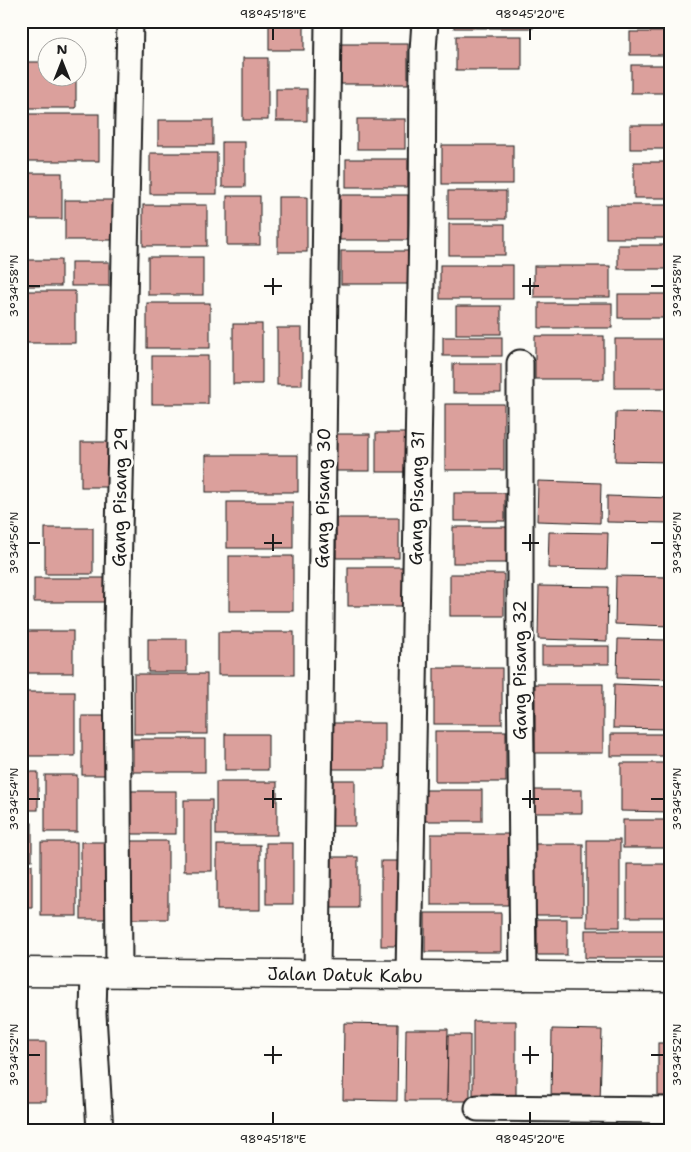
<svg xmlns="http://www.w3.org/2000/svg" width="691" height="1152" viewBox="0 0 691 1152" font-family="'Shantell Sans',sans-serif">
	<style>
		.building { fill: #dba09c; stroke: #1c1c1c }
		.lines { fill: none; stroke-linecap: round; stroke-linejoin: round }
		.street-casing { stroke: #1c1c1c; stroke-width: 29 }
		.secondary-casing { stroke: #1c1c1c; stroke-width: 31 }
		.street { stroke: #fdfcf7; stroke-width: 25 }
		.secondary { stroke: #fdfcf7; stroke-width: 28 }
		.ticks { fill: none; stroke: #1c1c1c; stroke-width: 2 }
		.labels { text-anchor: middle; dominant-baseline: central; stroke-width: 5; stroke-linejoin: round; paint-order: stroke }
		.street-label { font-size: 18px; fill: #1c1c1c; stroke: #fdfcf7 }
		.neatline { fill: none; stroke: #1c1c1c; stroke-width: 2 }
		.ticks-label { font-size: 12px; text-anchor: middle; fill: #1c1c1c }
	</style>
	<rect width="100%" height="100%" fill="#fdfcf7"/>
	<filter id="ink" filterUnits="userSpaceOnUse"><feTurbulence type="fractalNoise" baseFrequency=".02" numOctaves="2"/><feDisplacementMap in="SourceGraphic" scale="10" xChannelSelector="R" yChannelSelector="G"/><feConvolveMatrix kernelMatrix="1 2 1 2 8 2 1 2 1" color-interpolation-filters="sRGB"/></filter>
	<g filter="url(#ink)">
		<g class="building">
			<rect x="269" y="21" width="35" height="29"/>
			<rect x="454" y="21" width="79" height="7"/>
			<rect x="630" y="32" width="40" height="23"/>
			<rect x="456" y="36" width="66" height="34"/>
			<rect x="341" y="44" width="67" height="40"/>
			<rect x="243" y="58" width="25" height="62"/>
			<path d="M21,62H48V78H76V108H21Z"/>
			<rect x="631" y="65" width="39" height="28"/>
			<rect x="276" y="89" width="31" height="32"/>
			<rect x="21" y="114" width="78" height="47"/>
			<rect x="357" y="119" width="48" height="30"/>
			<rect x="158" y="120" width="55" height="25"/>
			<rect x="630" y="125" width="40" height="24"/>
			<rect x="222" y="142" width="23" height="45"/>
			<rect x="442" y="145" width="71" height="39"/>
			<rect x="150" y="153" width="67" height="41"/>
			<rect x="346" y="159" width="62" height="28"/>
			<rect x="634" y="162" width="36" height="36"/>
			<rect x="21" y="173" width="41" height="46"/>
			<rect x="448" y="191" width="58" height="28"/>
			<rect x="340" y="195" width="68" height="45"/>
			<rect x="227" y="196" width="33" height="49"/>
			<rect x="278" y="197" width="29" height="55"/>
			<rect x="65" y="200" width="49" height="40"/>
			<rect x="143" y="205" width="64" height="41"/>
			<rect x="606" y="205" width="64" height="33"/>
			<rect x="449" y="224" width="56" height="31"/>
			<rect x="618" y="245" width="52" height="24"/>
			<rect x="341" y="251" width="74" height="33"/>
			<rect x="148" y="257" width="55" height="38"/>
			<rect x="21" y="260" width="40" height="26"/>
			<rect x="71" y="262" width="38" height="24"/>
			<rect x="440" y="265" width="73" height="34"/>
			<rect x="534" y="266" width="76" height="31"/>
			<rect x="21" y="291" width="54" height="52"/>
			<rect x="618" y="294" width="52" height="24"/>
			<rect x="147" y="303" width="63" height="45"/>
			<rect x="539" y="303" width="73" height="25"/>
			<rect x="456" y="306" width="45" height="28"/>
			<rect x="233" y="324" width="29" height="60"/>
			<rect x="277" y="328" width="25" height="57"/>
			<rect x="535" y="336" width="69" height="43"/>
			<rect x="443" y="337" width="59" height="19"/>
			<rect x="615" y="339" width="55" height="49"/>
			<rect x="152" y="356" width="56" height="48"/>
			<rect x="453" y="364" width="48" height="29"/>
			<rect x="445" y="404" width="59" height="66"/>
			<path d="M616,412L670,413V462L615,461Z"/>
			<rect x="376" y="433" width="33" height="39"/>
			<rect x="335" y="434" width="35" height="37"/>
			<rect x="81" y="442" width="32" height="45"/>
			<rect x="206" y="455" width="92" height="37"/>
			<path d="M538,481L601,483L600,523L537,521Z"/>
			<rect x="454" y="493" width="51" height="28"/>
			<path d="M607,496L670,498L669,523L607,522Z"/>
			<rect x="227" y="502" width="66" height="46"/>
			<rect x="336" y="518" width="63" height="40"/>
			<rect x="453" y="527" width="54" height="36"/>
			<rect x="45" y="528" width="48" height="46"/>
			<path d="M549,532L608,533L607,569L548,568Z"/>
			<rect x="229" y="556" width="64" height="55"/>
			<rect x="348" y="567" width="55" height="39"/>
			<rect x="450" y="574" width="54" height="42"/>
			<path d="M616,576L670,577V626L615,624Z"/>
			<rect x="34" y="578" width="71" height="24"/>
			<path d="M539,586L608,587L607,641L538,639Z"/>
			<rect x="21" y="631" width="52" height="42"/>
			<rect x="218" y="632" width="76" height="43"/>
			<rect x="148" y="639" width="39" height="33"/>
			<path d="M618,639L670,640V679L617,678Z"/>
			<rect x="542" y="646" width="67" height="18"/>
			<rect x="434" y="668" width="68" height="56"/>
			<rect x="134" y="674" width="73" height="60"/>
			<rect x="535" y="684" width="68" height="69"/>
			<path d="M614,684L670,686V729L613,728Z"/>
			<rect x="21" y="692" width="54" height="64"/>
			<rect x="82" y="716" width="28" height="59"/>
			<rect x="328" y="723" width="57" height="46"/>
			<rect x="435" y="731" width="71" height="51"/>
			<rect x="225" y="734" width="43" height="36"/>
			<rect x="611" y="734" width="59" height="22"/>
			<rect x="133" y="739" width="72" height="33"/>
			<path d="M621,763H670V812L621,811Z"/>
			<rect x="21" y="772" width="17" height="38"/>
			<rect x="45" y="775" width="32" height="57"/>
			<rect x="325" y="780" width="30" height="46"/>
			<rect x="216" y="782" width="61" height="53"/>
			<rect x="423" y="790" width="59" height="31"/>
			<rect x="534" y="790" width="48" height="23"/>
			<rect x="127" y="791" width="49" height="43"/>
			<rect x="184" y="800" width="28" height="71"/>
			<rect x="623" y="820" width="47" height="28"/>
			<rect x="21" y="823" width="11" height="37"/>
			<rect x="431" y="834" width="77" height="71"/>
			<rect x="587" y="840" width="33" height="87"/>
			<rect x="128" y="841" width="40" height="78"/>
			<rect x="41" y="842" width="36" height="74"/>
			<rect x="81" y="842" width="35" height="77"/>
			<rect x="266" y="843" width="27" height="61"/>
			<rect x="532" y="844" width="51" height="71"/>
			<rect x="217" y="845" width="43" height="65"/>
			<rect x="326" y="857" width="32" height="51"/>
			<rect x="381" y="861" width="18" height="85"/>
			<rect x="627" y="864" width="43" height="53"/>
			<rect x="21" y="865" width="11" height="43"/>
			<rect x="425" y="913" width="76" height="39"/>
			<rect x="537" y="919" width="30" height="36"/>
			<rect x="585" y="930" width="85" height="28"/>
			<path d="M473,1021H516V1099L473,1098Z"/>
			<path d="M344,1023L398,1024L397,1101L343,1100Z"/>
			<path d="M406,1029H448L447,1101H405Z"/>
			<path d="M552,1029L602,1030L600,1103L551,1102Z"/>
			<path d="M448,1035H470V1101H447Z"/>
			<rect x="21" y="1042" width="25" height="59"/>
			<rect x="658" y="1043" width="12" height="58"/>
			<path d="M520,1125L670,1127V1131H520Z"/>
		</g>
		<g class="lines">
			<g class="street-casing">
				<g id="street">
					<path d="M520,363V656L523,977"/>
					<path d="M94,973L93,1014L100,1131"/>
					<path d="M119,973L117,626L130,21"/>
					<path d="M317,974L328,21"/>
					<path d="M409,975L422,224L423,51L425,21"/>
					<path d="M478,1108L670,1110"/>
				</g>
			</g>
			<g class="secondary-casing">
				<path id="secondary" d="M21,972L670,977"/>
			</g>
			<use href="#street" class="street"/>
			<use href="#secondary" class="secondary"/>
		</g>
	</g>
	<path class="ticks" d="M273,28V40M530,28V40M273,278V295M530,278V295M28,286H40M264,286H282M522,286H539M651,286H664M273,534V551M530,534V551M28,543H40M264,543H282M522,543H539M651,543H664M273,790V808M530,790V808M28,799H40M264,799H282M522,799H539M651,799H664M273,1046V1064M530,1046V1064M28,1055H40M264,1055H282M522,1055H539M651,1055H664M273,1112V1124M530,1112V1124"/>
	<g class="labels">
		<g class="street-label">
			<text transform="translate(120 497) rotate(-89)">Gang Pisang 29</text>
			<text transform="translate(323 498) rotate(-89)">Gang Pisang 30</text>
			<text transform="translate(417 498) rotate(-89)">Gang Pisang 31</text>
			<text transform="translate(520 670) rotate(-90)">Gang Pisang 32</text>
			<text transform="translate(345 975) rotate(1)">Jalan Datuk Kabu</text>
		</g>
	</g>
	<rect width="691" height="1152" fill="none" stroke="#fdfcf7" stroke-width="55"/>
	<g transform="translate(62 62)"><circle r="24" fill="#fdfcf7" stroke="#a3a29f"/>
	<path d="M0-4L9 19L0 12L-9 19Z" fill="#1c1c1c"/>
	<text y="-8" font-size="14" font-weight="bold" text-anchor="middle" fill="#1c1c1c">N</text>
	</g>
	<rect x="28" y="28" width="636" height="1096" class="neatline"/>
	<g class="ticks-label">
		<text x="273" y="18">98°45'18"E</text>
		<text x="530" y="18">98°45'20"E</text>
		<text transform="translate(14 286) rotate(-90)" y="4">3°34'58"N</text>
		<text transform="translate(677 286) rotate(-90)" y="4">3°34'58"N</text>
		<text transform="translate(14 543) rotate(-90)" y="4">3°34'56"N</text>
		<text transform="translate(677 543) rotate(-90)" y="4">3°34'56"N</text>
		<text transform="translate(14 799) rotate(-90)" y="4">3°34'54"N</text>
		<text transform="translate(677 799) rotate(-90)" y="4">3°34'54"N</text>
		<text transform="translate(14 1055) rotate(-90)" y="4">3°34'52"N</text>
		<text transform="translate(677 1055) rotate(-90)" y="4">3°34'52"N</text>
		<text x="273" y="1143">98°45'18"E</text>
		<text x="530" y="1143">98°45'20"E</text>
	</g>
</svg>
